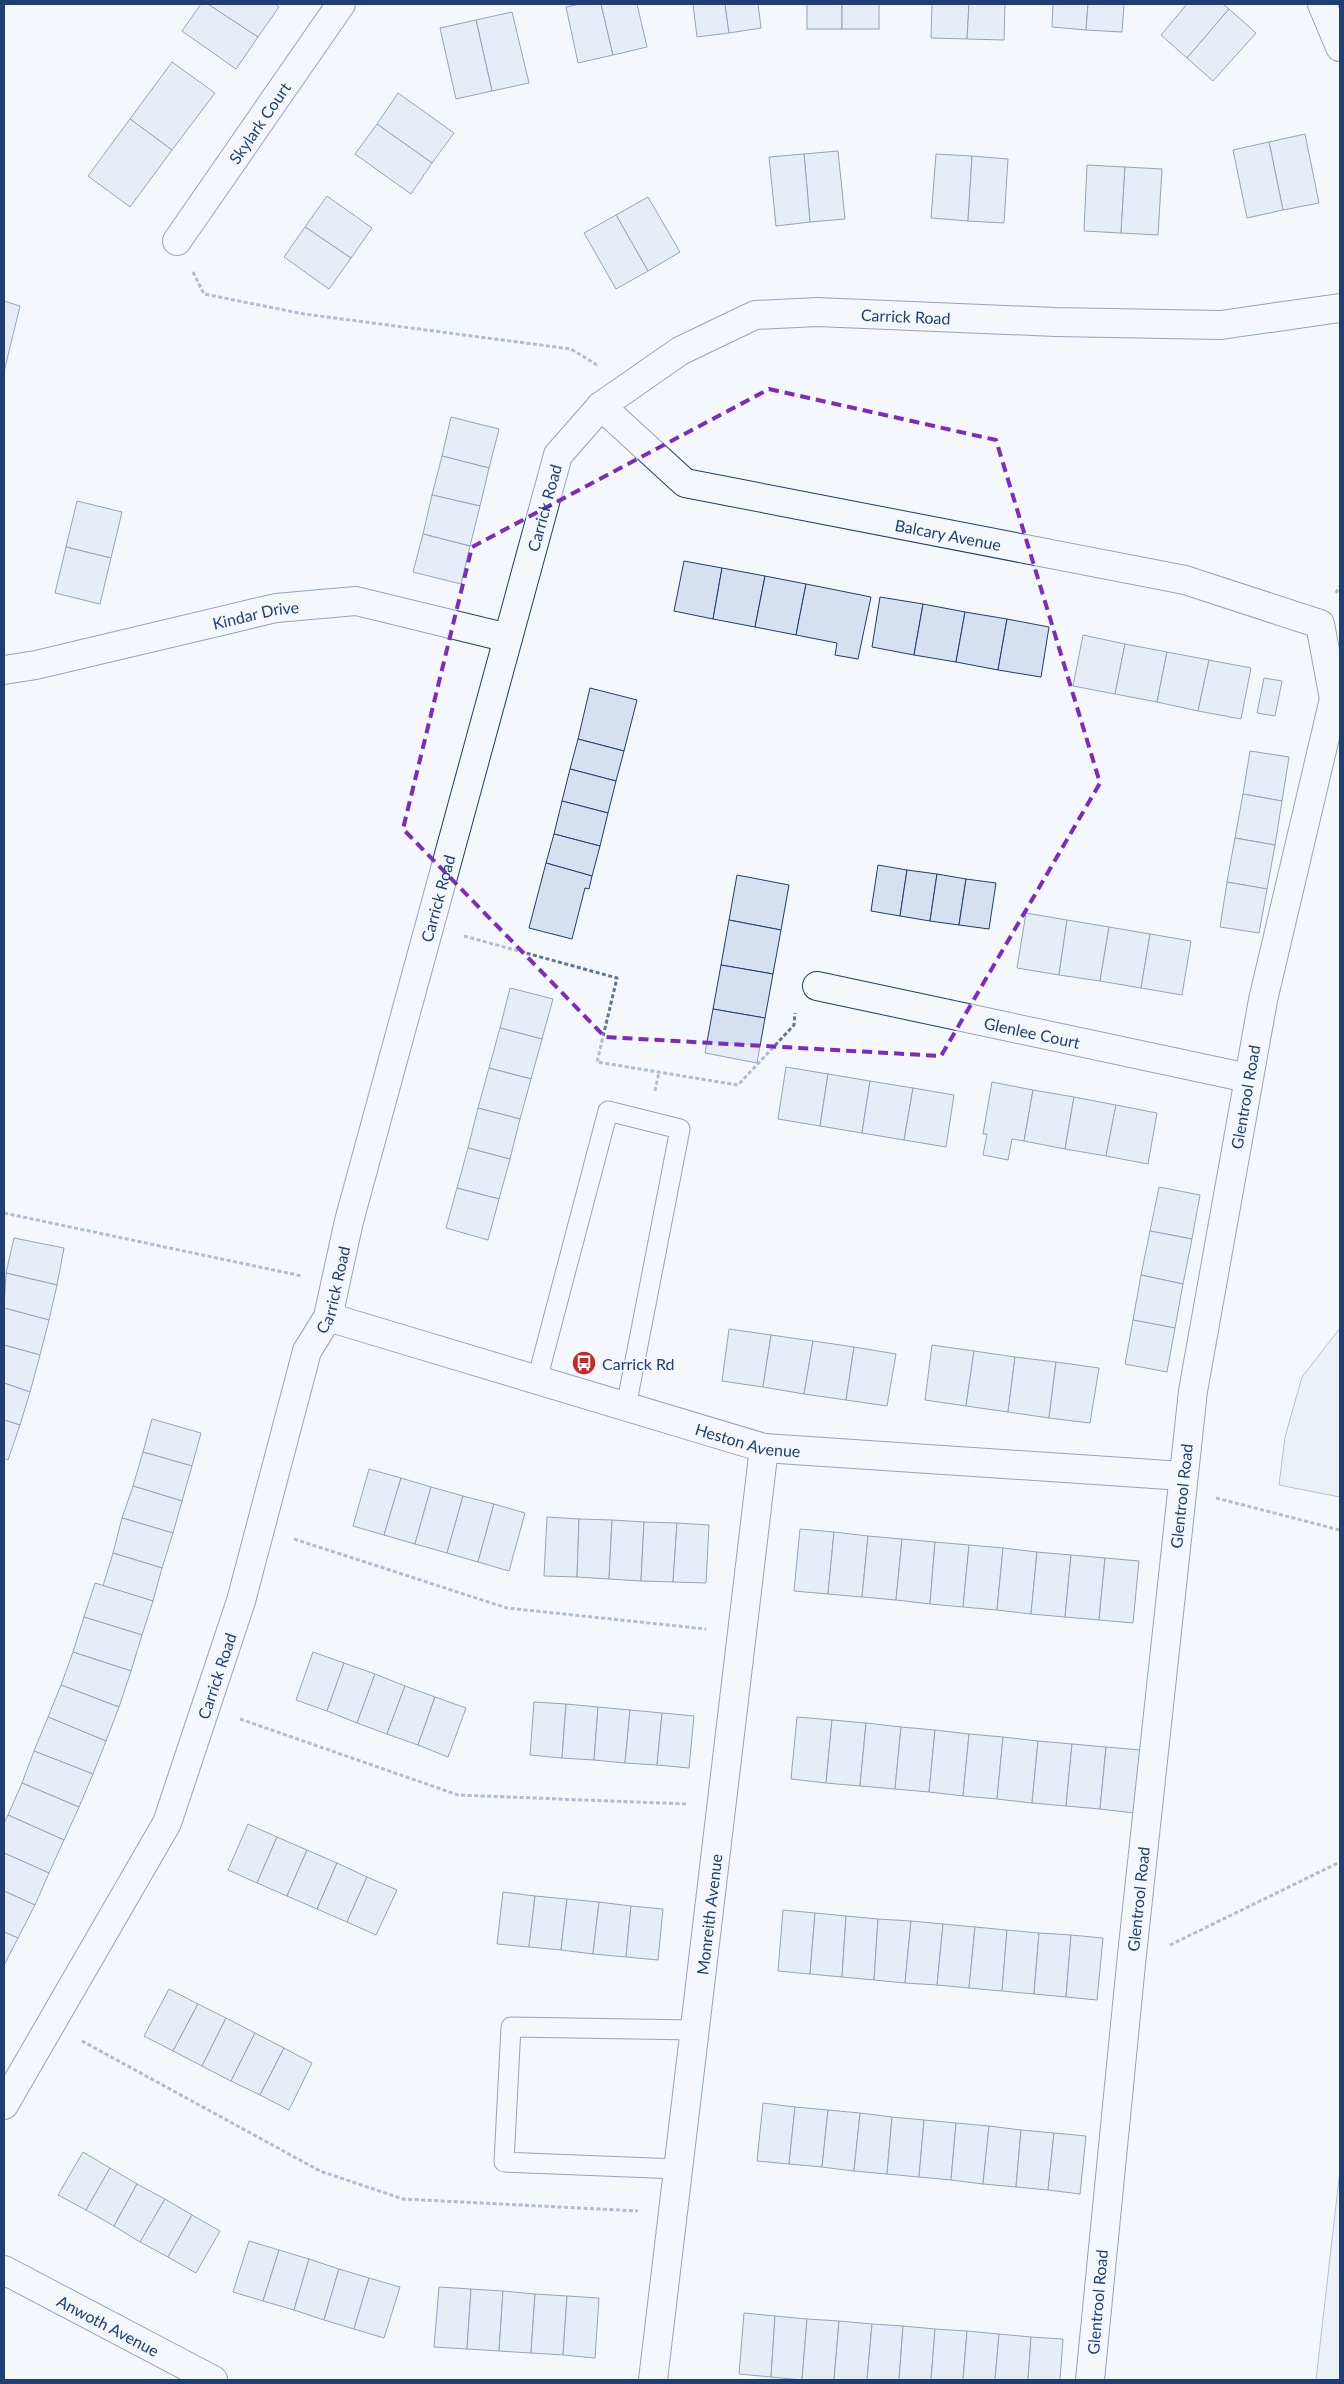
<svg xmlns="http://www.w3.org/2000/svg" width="1344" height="2384" viewBox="0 0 1344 2384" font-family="Lato,sans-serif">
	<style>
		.green { fill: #e3e9f0; stroke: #687fa3 }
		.building { fill: #d5e0f0; stroke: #1d3f73 }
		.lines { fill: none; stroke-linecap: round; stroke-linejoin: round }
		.lane-casing { stroke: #1d3f73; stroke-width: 21 }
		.street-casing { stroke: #1d3f73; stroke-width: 30 }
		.secondary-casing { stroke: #1d3f73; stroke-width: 30 }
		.path { stroke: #5e769c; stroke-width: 3; stroke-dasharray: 4 2.5; stroke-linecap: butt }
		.lane { stroke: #f4f7fb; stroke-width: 19 }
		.street { stroke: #f4f7fb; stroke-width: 28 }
		.secondary { stroke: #f4f7fb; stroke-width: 28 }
		.marked { fill: none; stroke: #7b2cbf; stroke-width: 4; stroke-dasharray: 10 6; stroke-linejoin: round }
		.labels { text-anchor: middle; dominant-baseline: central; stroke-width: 4; stroke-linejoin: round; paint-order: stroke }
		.street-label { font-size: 16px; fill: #1d3f73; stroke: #f4f7fb }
		.poi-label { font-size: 16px; fill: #1d3f73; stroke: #f4f7fb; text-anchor: start }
	</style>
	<rect width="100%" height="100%" fill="#f4f7fb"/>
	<g class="green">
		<path d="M1340,1328V1497L1279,1485L1285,1437L1302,1377Z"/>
		<path d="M1340,2170V2380H1316Z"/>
	</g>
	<g class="building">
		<path d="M201,4H208L258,37L236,69L182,31Z"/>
		<path d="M208,4H275L279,7L258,37Z"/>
		<path d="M580,4H601L613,55L578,63L566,7Z"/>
		<path d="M601,4H637L647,47L613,55Z"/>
		<path d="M693,4H725L729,33L697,37Z"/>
		<path d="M725,4H758L761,28L729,33Z"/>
		<rect x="807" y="4" width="35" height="25"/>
		<rect x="842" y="4" width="37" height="25"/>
		<path d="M932,4H969L967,39L931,38Z"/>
		<path d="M969,4H1005L1004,40L967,39Z"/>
		<path d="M1053,4H1088L1086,30L1052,27Z"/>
		<path d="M1088,4H1124L1122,32L1086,30Z"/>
		<path d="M1187,4H1223L1229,9L1187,58L1161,35Z"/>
		<path d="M1229,9L1256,33L1213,81L1187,58Z"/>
		<path d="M512,12L529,83L492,91L476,20Z"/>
		<path d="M476,20L492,91L456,99L440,28Z"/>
		<path d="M172,62L215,93L172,150L130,119Z"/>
		<path d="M398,93L454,133L432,163L377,124Z"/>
		<path d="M130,119L172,150L130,207L88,176Z"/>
		<path d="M377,124L432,163L411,194L355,154Z"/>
		<path d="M1305,134L1319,203L1283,210L1269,142Z"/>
		<path d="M1269,142L1283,210L1247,218L1233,150Z"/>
		<path d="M838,151L845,219L810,222L804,154Z"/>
		<path d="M804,154L810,222L776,226L769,157Z"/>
		<path d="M936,154L972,156L968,221L931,218Z"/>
		<path d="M972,156L1008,159L1004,223L968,221Z"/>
		<path d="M1087,165L1125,167L1121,233L1084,231Z"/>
		<path d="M1125,167L1162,169L1158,235L1121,233Z"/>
		<path d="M327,196L372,228L351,258L305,227Z"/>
		<path d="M648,197L680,252L648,271L616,215Z"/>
		<path d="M616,215L648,271L616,289L584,233Z"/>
		<path d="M305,227L351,258L329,289L284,257Z"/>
		<path d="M4,301L20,306L4,372Z"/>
		<path d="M451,417L499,429L489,468L442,456Z"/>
		<path d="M442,456L489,468L480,506L432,495Z"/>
		<path d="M432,495L480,506L470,546L423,534Z"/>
		<path d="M77,501L122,512L111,558L66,547Z"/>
		<path d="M423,534L470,546L461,584L413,572Z"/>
		<path d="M66,547L111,558L100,604L55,593Z"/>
		<path d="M684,561L722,568L713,619L674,611Z"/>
		<path d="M722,568L765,576L755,627L713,619Z"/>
		<path d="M765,576L806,584L796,635L755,627Z"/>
		<path d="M806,584L871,597L858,659L835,655L837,643L796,635Z"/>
		<path d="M880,597L923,604L914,655L872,647Z"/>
		<path d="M923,604L965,612L956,662L914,655Z"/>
		<path d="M965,612L1007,619L998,670L956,662Z"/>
		<path d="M1007,619L1049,627L1041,677L998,670Z"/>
		<path d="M1083,635L1125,644L1115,694L1073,686Z"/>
		<path d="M1125,644L1167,652L1157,702L1115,694Z"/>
		<path d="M1167,652L1209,660L1198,711L1157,702Z"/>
		<path d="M1209,660L1251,668L1241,719L1198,711Z"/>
		<path d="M1264,678L1282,681L1275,716L1257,713Z"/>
		<path d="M590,688L637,700L624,751L578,739Z"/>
		<path d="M578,739L624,751L616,781L570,769Z"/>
		<path d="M1250,751L1289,757L1282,801L1243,794Z"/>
		<path d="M570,769L616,781L608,813L562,801Z"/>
		<path d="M1243,794L1282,801L1275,845L1235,838Z"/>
		<path d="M562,801L608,813L600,846L554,834Z"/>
		<path d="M554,834L600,846L592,876L546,863Z"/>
		<path d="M1235,838L1275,845L1267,889L1227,882Z"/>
		<path d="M546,863L592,876L589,889L585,888L572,939L529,928Z"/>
		<path d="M878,865L907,870L900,916L871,911Z"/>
		<path d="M907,870L937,874L930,921L900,916Z"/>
		<path d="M937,874L966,879L959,925L930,921Z"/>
		<path d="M737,875L789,885L781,930L729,920Z"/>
		<path d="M966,879L996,883L989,929L959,925Z"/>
		<path d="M1227,882L1267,889L1259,933L1220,927Z"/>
		<path d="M1026,913L1067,920L1059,975L1017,968Z"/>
		<path d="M729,920L781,930L773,974L721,965Z"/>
		<path d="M1067,920L1109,927L1100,981L1059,975Z"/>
		<path d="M1109,927L1150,934L1141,988L1100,981Z"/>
		<path d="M1150,934L1191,941L1182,995L1141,988Z"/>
		<path d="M721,965L773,974L765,1018L713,1009Z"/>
		<path d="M510,988L553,999L542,1039L500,1028Z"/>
		<path d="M713,1009L765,1018L757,1063L705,1053Z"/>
		<path d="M500,1028L542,1039L531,1079L489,1068Z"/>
		<path d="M786,1067L828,1074L820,1126L778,1119Z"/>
		<path d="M489,1068L531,1079L520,1119L478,1108Z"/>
		<path d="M828,1074L870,1081L862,1133L820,1126Z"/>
		<path d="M870,1081L913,1088L904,1140L862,1133Z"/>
		<path d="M992,1082L1033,1090L1024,1141L1012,1139L1008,1160L983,1155L987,1134H983Z"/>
		<path d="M913,1088L954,1095L946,1147L904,1140Z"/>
		<path d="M1033,1090L1074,1097L1065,1149L1024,1141Z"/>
		<path d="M1074,1097L1116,1105L1106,1156L1065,1149Z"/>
		<path d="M1116,1105L1157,1113L1148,1164L1106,1156Z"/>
		<path d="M478,1108L520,1119L510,1159L468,1148Z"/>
		<path d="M468,1148L510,1159L499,1199L457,1188Z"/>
		<path d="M1159,1187L1200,1195L1192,1239L1150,1231Z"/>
		<path d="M457,1188L499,1199L488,1240L446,1228Z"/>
		<path d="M1150,1231L1192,1239L1183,1284L1141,1275Z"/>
		<path d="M14,1238L64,1248L57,1285L6,1273Z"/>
		<path d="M6,1273L57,1285L49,1320L4,1308Z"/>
		<path d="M1141,1275L1183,1284L1175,1328L1133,1320Z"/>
		<path d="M4,1308L49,1320L40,1355L4,1345Z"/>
		<path d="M1133,1320L1175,1328L1167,1372L1125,1364Z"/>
		<path d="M729,1329L771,1335L763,1387L722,1381Z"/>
		<path d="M771,1335L813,1341L804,1394L763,1387Z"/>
		<path d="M813,1341L854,1347L846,1400L804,1394Z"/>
		<path d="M4,1345L40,1355L30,1392L4,1383Z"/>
		<path d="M932,1345L974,1351L966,1406L925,1400Z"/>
		<path d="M854,1347L896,1354L887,1406L846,1400Z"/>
		<path d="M974,1351L1015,1357L1008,1412L966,1406Z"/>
		<path d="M1015,1357L1056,1362L1049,1418L1008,1412Z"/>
		<path d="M1056,1362L1099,1368L1090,1423L1049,1418Z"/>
		<path d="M4,1383L30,1392L20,1425L4,1420Z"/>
		<path d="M152,1419L201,1433L192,1466L143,1452Z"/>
		<path d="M4,1420L20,1425L8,1460L4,1458Z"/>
		<path d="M143,1452L192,1466L182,1501L133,1486Z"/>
		<path d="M369,1469L401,1478L384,1535L353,1526Z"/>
		<path d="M401,1478L431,1487L415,1544L384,1535Z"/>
		<path d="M133,1486L182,1501L173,1533L122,1518Z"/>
		<path d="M431,1487L463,1496L447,1553L415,1544Z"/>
		<path d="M463,1496L494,1504L478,1562L447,1553Z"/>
		<path d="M494,1504L525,1513L509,1571L478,1562Z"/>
		<path d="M547,1517L579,1519L577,1577L544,1576Z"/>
		<path d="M122,1518L173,1533L162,1568L113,1553Z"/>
		<path d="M579,1519L612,1520L609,1579L577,1577Z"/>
		<path d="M612,1520L644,1522L641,1581L609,1579Z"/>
		<path d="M644,1522L677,1523L673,1582L641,1581Z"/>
		<path d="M677,1523L709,1525L706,1583L673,1582Z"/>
		<path d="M800,1529L834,1532L828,1594L794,1591Z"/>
		<path d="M834,1532L868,1536L862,1597L828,1594Z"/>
		<path d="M868,1536L902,1539L896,1600L862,1597Z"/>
		<path d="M902,1539L935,1542L930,1604L896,1600Z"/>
		<path d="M935,1542L969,1545L963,1607L930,1604Z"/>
		<path d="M969,1545L1003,1548L997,1610L963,1607Z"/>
		<path d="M1003,1548L1037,1552L1031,1614L997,1610Z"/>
		<path d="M1037,1552L1071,1555L1065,1617L1031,1614Z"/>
		<path d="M113,1553L162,1568L153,1601L103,1586Z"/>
		<path d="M1071,1555L1105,1558L1099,1620L1065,1617Z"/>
		<path d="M1105,1558L1139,1561L1133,1623L1099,1620Z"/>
		<path d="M95,1583L153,1601L142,1635L84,1617Z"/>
		<path d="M84,1617L142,1635L131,1671L73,1652Z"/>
		<path d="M73,1652L131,1671L119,1707L61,1685Z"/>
		<path d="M313,1652L344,1663L327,1711L296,1700Z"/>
		<path d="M344,1663L375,1674L357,1723L327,1711Z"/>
		<path d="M375,1674L405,1686L387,1734L357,1723Z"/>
		<path d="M61,1685L119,1707L106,1741L48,1717Z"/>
		<path d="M405,1686L435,1697L418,1745L387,1734Z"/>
		<path d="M435,1697L466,1708L448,1757L418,1745Z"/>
		<path d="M534,1702L566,1704L562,1758L530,1755Z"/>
		<path d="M566,1704L598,1707L594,1760L562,1758Z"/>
		<path d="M598,1707L630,1710L625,1763L594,1760Z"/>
		<path d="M630,1710L662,1713L657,1765L625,1763Z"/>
		<path d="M662,1713L694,1716L689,1768L657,1765Z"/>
		<path d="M48,1717L106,1741L93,1774L34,1751Z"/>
		<path d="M797,1717L832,1720L826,1783L791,1779Z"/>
		<path d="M832,1720L866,1723L860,1786L826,1783Z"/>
		<path d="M866,1723L901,1727L895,1789L860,1786Z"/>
		<path d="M901,1727L935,1730L929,1792L895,1789Z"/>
		<path d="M935,1730L969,1734L963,1796L929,1792Z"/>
		<path d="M969,1734L1003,1737L997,1799L963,1796Z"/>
		<path d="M1003,1737L1038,1741L1032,1803L997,1799Z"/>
		<path d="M1038,1741L1072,1744L1066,1806L1032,1803Z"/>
		<path d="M1072,1744L1106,1747L1100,1809L1066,1806Z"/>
		<path d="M1106,1747L1141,1750L1134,1813L1100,1809Z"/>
		<path d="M34,1751L93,1774L79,1807L22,1783Z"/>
		<path d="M22,1783L79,1807L64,1840L8,1815Z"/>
		<path d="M8,1815L64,1840L49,1873L4,1853V1823Z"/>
		<path d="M248,1824L277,1837L257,1883L228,1870Z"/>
		<path d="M277,1837L307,1850L287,1896L257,1883Z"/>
		<path d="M307,1850L337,1863L317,1909L287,1896Z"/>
		<path d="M4,1853L49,1873L35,1905L4,1891Z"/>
		<path d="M337,1863L367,1877L347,1922L317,1909Z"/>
		<path d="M367,1877L397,1890L376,1935L347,1922Z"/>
		<path d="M4,1891L35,1905L18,1938L4,1932Z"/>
		<path d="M503,1892L535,1896L529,1947L497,1944Z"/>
		<path d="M535,1896L567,1899L561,1950L529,1947Z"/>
		<path d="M567,1899L599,1902L593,1954L561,1950Z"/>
		<path d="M599,1902L631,1906L626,1957L593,1954Z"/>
		<path d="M631,1906L663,1909L658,1960L626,1957Z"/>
		<path d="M783,1910L815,1913L810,1974L778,1971Z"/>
		<path d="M815,1913L846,1916L842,1977L810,1974Z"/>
		<path d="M846,1916L878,1919L874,1980L842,1977Z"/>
		<path d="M878,1919L911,1921L905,1983L874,1980Z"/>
		<path d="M911,1921L943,1924L937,1985L905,1983Z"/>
		<path d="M943,1924L975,1927L969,1988L937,1985Z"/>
		<path d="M975,1927L1007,1930L1002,1991L969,1988Z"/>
		<path d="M1007,1930L1039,1933L1034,1994L1002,1991Z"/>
		<path d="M4,1932L18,1938L4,1965Z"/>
		<path d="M1039,1933L1071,1935L1066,1997L1034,1994Z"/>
		<path d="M1071,1935L1103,1938L1097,2000L1066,1997Z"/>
		<path d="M169,1989L198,2004L173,2051L144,2036Z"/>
		<path d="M198,2004L226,2018L202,2066L173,2051Z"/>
		<path d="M226,2018L255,2033L231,2081L202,2066Z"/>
		<path d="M255,2033L284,2048L260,2095L231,2081Z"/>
		<path d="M284,2048L312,2063L289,2110L260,2095Z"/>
		<path d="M763,2103L795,2107L789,2164L757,2161Z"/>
		<path d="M795,2107L828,2110L822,2167L789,2164Z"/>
		<path d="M828,2110L860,2113L854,2171L822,2167Z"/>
		<path d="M860,2113L892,2117L887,2174L854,2171Z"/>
		<path d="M892,2117L924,2120L919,2177L887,2174Z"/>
		<path d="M924,2120L956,2123L951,2180L919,2177Z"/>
		<path d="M956,2123L989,2126L983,2184L951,2180Z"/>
		<path d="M989,2126L1021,2130L1016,2187L983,2184Z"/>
		<path d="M1021,2130L1054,2133L1048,2190L1016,2187Z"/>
		<path d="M1054,2133L1086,2136L1080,2194L1048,2190Z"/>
		<path d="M83,2152L110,2168L86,2210L58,2195Z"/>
		<path d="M110,2168L137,2184L114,2226L86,2210Z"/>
		<path d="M137,2184L165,2199L140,2242L114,2226Z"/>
		<path d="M165,2199L192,2215L168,2257L140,2242Z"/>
		<path d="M192,2215L220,2231L196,2273L168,2257Z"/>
		<path d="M249,2241L279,2250L263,2301L233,2292Z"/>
		<path d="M279,2250L309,2259L294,2310L263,2301Z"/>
		<path d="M309,2259L339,2269L324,2320L294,2310Z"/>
		<path d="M339,2269L369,2278L354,2329L324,2320Z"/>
		<path d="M369,2278L400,2287L384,2338L354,2329Z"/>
		<path d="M439,2287L471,2289L467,2349L434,2347Z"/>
		<path d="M471,2289L503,2291L499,2351L467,2349Z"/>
		<path d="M503,2291L535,2294L531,2353L499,2351Z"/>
		<path d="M535,2294L567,2296L563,2355L531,2353Z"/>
		<path d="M567,2296L599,2298L595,2358L563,2355Z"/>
		<path d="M744,2313L775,2316L771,2377L739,2374Z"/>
		<path d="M775,2316L807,2319L802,2380L771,2377Z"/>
		<path d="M807,2319L839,2321L834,2380H802Z"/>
		<path d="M839,2321L872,2324L867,2380H834Z"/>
		<path d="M872,2324L903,2326L899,2380H867Z"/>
		<path d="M903,2326L935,2329L931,2380H899Z"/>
		<path d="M935,2329L967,2331L963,2380H931Z"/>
		<path d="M967,2331L999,2334L995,2380H963Z"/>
		<path d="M999,2334L1031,2337L1028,2380H995Z"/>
		<path d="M1031,2337L1063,2339L1060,2380H1028Z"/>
	</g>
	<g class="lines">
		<g class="lane-casing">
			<g id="lane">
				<path d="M537,1380L608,1111L680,1129L626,1407"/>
				<path d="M678,2169L504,2162L511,2027L695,2030"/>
			</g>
		</g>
		<g class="street-casing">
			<g id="street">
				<path d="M1322,4L1340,47"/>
				<path id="s1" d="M177,241L341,4"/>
				<path id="s2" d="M601,406L685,483L1185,580L1320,624L1334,699L1263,1000L1193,1391L1131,1964L1090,2380"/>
				<path id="s3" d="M4,670L36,665L276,608L356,601L508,638"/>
				<path id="s4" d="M817,986L1248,1078"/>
				<path id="s5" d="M328,1317L764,1448L1183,1476"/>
				<path id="s6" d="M4,2270L213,2380"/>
				<path id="s7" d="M653,2380L764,1448"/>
			</g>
		</g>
		<g class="secondary-casing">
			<g id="secondary">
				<path id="s8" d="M4,2105L167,1823L241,1601L307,1351L328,1317L349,1221L558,455L601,406L680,351L755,315L817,312L1055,322L1221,325L1340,308"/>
			</g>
		</g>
		<g class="path">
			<path d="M193,272L204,294L304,314L571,349L597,365"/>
			<path d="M1336,593L1340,586"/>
			<path d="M464,936L617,978L597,1062L738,1085L794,1025L795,1013"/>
			<path d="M655,1091L659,1072"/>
			<path d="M4,1213L302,1276"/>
			<path d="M1216,1498L1340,1530"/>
			<path d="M294,1539L507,1608L706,1629"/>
			<path d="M240,1719L458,1795L686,1804"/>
			<path d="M1170,1945L1340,1862"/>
			<path d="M82,2041L320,2171L403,2199L638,2211"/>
		</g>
		<use href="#lane" class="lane"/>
		<use href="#street" class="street"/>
		<use href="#secondary" class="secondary"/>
	</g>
	<path d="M0 0H1344V2384H0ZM769,389L996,440L1100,783L941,1056L605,1037L403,829L472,547Z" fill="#f4f7fb" fill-opacity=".55" fill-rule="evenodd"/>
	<path class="marked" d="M769,389L996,440L1100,783L941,1056L605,1037L403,829L472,547Z"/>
	<defs>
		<g id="bus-disc" transform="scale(1.25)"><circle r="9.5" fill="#c62828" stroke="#f4f7fb"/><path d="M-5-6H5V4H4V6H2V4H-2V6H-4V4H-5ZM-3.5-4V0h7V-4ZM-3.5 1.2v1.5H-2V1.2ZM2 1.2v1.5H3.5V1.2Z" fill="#fff"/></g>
	</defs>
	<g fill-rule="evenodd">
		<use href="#bus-disc" x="584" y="1363"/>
	</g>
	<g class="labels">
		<g class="street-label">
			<text stroke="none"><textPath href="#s1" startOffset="144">Skylark Court</textPath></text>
			<text stroke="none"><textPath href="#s8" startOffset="2146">Carrick Road</textPath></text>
			<text stroke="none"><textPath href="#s8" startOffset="1696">Carrick Road</textPath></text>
			<text stroke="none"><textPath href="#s2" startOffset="382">Balcary Avenue</textPath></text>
			<text stroke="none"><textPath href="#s3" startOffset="258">Kindar Drive</textPath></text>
			<text stroke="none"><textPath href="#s8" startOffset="1291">Carrick Road</textPath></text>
			<text stroke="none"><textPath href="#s4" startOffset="220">Glenlee Court</textPath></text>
			<text transform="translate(1245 1097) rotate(-80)">Glentrool Road</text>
			<text stroke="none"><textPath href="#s8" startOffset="886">Carrick Road</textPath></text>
			<text stroke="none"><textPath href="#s5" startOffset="438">Heston Avenue</textPath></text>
			<text transform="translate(1181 1496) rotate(-84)">Glentrool Road</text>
			<text stroke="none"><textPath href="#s8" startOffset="481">Carrick Road</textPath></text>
			<text transform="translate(1138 1899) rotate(-84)">Glentrool Road</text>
			<text stroke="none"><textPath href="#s7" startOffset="469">Monreith Avenue</textPath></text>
			<text transform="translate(1097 2302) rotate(-85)">Glentrool Road</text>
			<text stroke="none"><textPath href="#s6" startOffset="118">Anwoth Avenue</textPath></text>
		</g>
		<g class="poi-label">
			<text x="602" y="1363">Carrick Rd</text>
		</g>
	</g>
	<rect width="1344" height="2384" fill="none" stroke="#1d3f73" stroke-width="10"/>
</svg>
